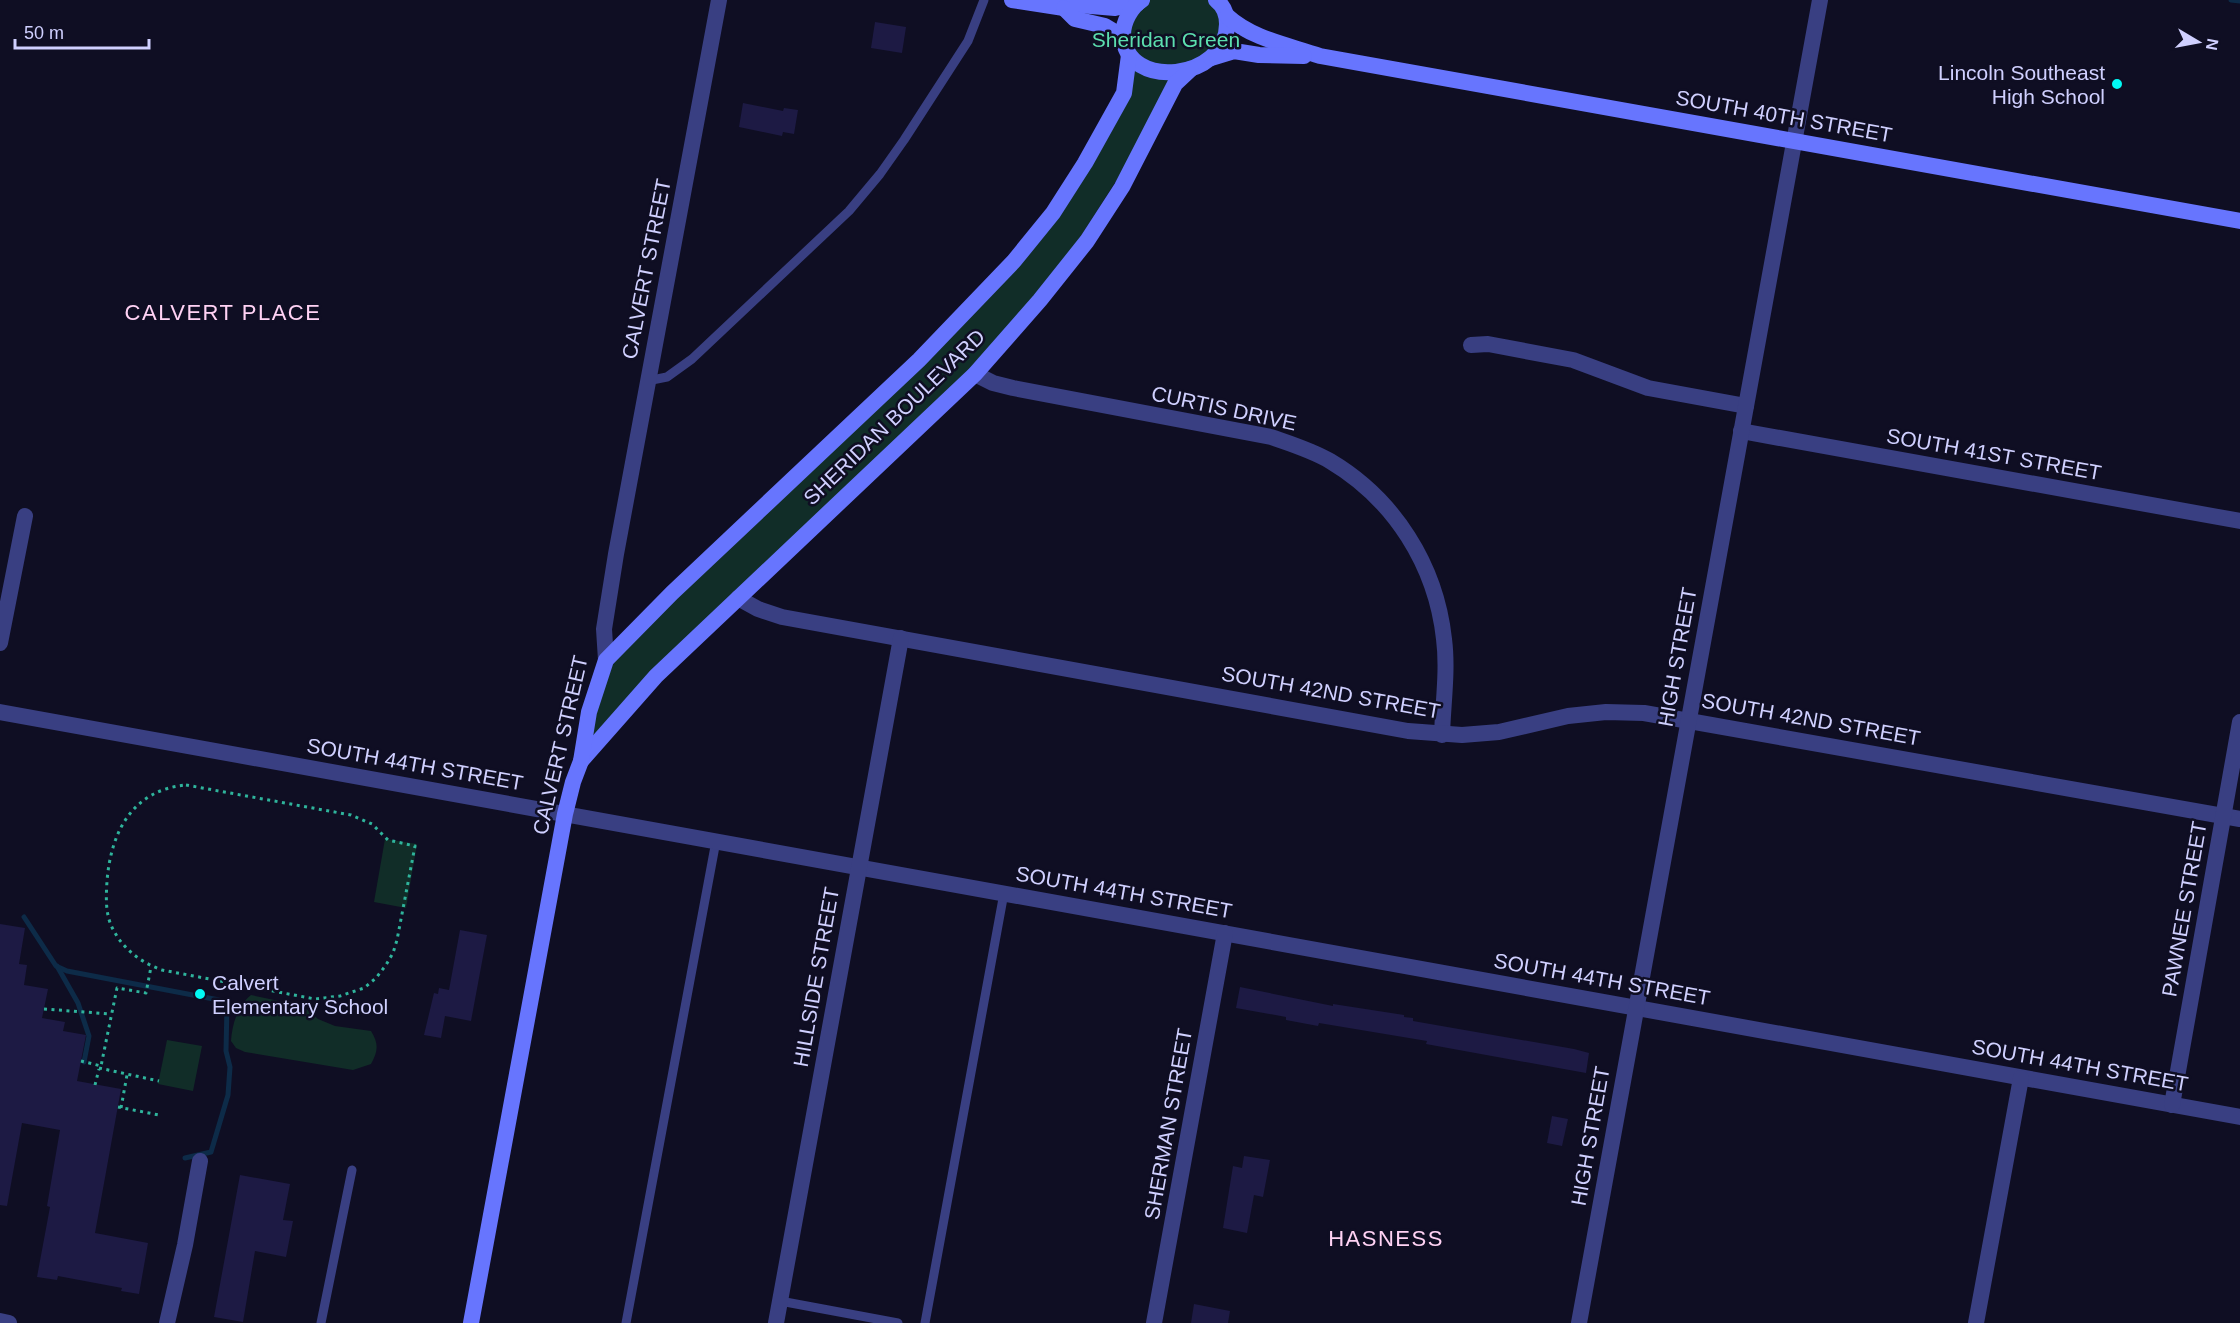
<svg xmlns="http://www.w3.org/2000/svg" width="2240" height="1323" viewBox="0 0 2240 1323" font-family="Arial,sans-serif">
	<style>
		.green { fill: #112d28 }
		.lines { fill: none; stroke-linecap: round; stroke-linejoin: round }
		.stream { stroke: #0d2b48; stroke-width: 5 }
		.building { fill: #1d1a44 }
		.path { stroke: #2fb49c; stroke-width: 3; stroke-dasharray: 3 4.5; stroke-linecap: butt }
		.service { stroke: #393f82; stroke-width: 9 }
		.minor { stroke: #393f82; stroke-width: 16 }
		.tertiary { stroke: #393f82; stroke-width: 16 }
		.secondary { stroke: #6775fe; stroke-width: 16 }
		.poi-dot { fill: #01faf5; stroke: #0f0e23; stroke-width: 2 }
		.labels { text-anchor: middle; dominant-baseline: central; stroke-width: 5; stroke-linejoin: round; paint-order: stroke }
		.park-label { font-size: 21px; fill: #5cdfaf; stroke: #0f0e23 }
		.poi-label { font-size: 21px; fill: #d0d0ff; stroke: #0f0e23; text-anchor: end }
		.street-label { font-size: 21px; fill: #d0d0ff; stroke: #0f0e23 }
		.neighbourhood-label { font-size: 22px; letter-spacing: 1.5px; fill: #ffd2f4; stroke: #0f0e23 }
	</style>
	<rect width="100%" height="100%" fill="#0f0e23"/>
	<g class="green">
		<path d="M1142,0H1221L1227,30L1162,109L1040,300L581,761L606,660L1014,261L1124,93L1125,45Z"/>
		<path d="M385,839L417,844L406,908L374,902Z"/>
		<path d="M251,995L303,1006L318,1019L335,1026L371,1031C379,1044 378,1051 371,1064L353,1070L245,1052L236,1048L231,1041C232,1024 238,1005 251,995Z"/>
		<path d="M167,1040L202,1046L193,1091L158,1084Z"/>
	</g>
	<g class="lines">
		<g class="stream">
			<path d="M2231,0L2240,1"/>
			<path d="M24,917L56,966L67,971L219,1000L227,1005L226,1051L230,1067L228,1095L211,1152L185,1158"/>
			<path d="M57,966L78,1003L89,1036L84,1062"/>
		</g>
	</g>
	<g class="building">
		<path d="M875,22L906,27L902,53L871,48Z"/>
		<path d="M743,103L783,111L784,108L798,110L794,134L783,132L782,136L739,127Z"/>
		<path d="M0,924L25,928L19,964L27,965L24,985L48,989L42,1018L65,1022L63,1031L86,1035L77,1081L121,1089L95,1233L148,1243L139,1294L121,1291L122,1288L58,1276L57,1280L37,1277L50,1207L47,1206L60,1130L22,1123L7,1206L0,1205Z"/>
		<path d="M460,930L487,935L471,1021L445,1016L441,1038L424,1035L434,993L438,994L439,988L449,990Z"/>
		<path d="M1240,987L1333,1006V1004L1404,1015V1017L1413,1018V1021L1574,1049L1589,1053L1586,1073L1426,1044L1427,1041L1319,1023L1318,1026L1286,1020V1017L1236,1008Z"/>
		<path d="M1552,1116L1568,1119L1562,1146L1547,1143Z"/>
		<path d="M1244,1156L1270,1160L1263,1197L1254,1195L1247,1233L1223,1228L1233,1166L1242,1168Z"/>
		<path d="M240,1175L290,1184L283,1220L293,1221L286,1257L255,1251L243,1322L214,1317Z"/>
		<path d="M1194,1304L1230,1311L1228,1323H1191Z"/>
	</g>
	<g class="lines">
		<g class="path">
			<path d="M186,785L351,815L372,824L388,840L415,846L397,940L393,953L386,965L376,978L364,988L340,996L315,999L162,970C142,963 124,950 114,931C105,916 106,898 107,881C111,832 132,790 186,785Z"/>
			<path d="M44,1009L111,1014"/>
			<path d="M81,1061L101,1066L117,988L146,993L151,967"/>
			<path d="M99,1068L159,1081"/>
			<path d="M95,1085L99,1069"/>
			<path d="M118,1107L159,1115"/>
			<path d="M121,1108L127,1075"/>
		</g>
		<g class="service">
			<path d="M647,381L667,377L692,359L849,211L880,174L904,140L968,41L984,0"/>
			<path d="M780,1301L898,1323"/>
			<path d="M321,1323L352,1170"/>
			<path d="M626,1323L716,841"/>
			<path d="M925,1323L1004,893"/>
		</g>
		<g class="minor">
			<path d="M1471,345L1488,344L1573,360L1648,388L1746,406"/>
			<path d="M975,374L993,383L1013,388L1271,437C1291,444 1311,450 1330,461C1394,499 1436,565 1444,639C1448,670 1443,703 1442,735"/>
			<path d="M1741,431L2240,521"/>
			<path d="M738,598L758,609L782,617L1408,731L1462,735L1499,732L1568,716L1606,712L1644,713L2240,819"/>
			<path d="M0,643L25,516"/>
			<path d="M0,712L2240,1117"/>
			<path d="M2172,1105L2240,722"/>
			<path d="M0,1321L9,1323"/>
			<path d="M167,1323L185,1245L200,1161"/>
			<path d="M776,1323L901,638"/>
			<path d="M1154,1323L1225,933"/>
			<path d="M1579,1323L1820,0"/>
			<path d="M1976,1323L2021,1078"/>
		</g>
		<path class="tertiary" d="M606,660L604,629L616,554L719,0"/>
		<g class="secondary">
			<path d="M1012,0L1064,8L1079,5L1115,8L1138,3"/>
			<path d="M1142,0C1131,7 1123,22 1123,35C1126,92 1227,80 1227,24C1227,14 1224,6 1216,0"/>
			<path d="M1064,8L1075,19L1105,26L1115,32L1125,45"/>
			<path d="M1227,16C1252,39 1288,45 1320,56L2240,221"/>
			<path d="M1211,58L1234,51L1259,55L1304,56"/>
			<path d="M581,761L656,676L975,374L1040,300L1087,241L1122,187L1175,84L1191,69"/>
			<path d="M471,1323L565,814L573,782L581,761L589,712L606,660L672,593L919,360L1014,261L1053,213L1085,163L1124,93L1129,55"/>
		</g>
	</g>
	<g class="poi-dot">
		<circle cx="2117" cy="84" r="6"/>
		<circle cx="200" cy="994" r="6"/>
	</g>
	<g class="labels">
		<g class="park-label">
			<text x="1166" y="39">Sheridan Green</text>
		</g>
		<g class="poi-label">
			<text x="2105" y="72">Lincoln Southeast<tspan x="2105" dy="24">High School</tspan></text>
			<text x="212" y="982" text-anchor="start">Calvert<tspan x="212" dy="24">Elementary School</tspan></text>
		</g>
		<g class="street-label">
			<text transform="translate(1784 116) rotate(10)">SOUTH 40TH STREET</text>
			<text transform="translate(646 269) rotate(-79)">CALVERT STREET</text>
			<text transform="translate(1224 408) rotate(12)">CURTIS DRIVE</text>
			<text transform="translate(894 417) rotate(-44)">SHERIDAN BOULEVARD</text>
			<text transform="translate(1994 454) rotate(10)">SOUTH 41ST STREET</text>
			<text transform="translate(1677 657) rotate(-80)">HIGH STREET</text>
			<text transform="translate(1331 692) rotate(10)">SOUTH 42ND STREET</text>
			<text transform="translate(1811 719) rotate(10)">SOUTH 42ND STREET</text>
			<text transform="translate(560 745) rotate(-77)">CALVERT STREET</text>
			<text transform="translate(415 764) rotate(10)">SOUTH 44TH STREET</text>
			<text transform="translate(1124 892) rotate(10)">SOUTH 44TH STREET</text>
			<text transform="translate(2184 909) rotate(-80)">PAWNEE STREET</text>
			<text transform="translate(816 977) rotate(-80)">HILLSIDE STREET</text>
			<text transform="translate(1602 979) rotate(10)">SOUTH 44TH STREET</text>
			<text transform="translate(2080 1065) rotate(10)">SOUTH 44TH STREET</text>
			<text transform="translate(1168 1124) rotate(-80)">SHERMAN STREET</text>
			<text transform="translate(1590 1136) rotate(-80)">HIGH STREET</text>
		</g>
		<g class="neighbourhood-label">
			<text x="223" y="312">CALVERT PLACE</text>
			<text x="1386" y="1238">HASNESS</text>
		</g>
	</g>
	<g transform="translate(2198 42) rotate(100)" stroke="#0f0e23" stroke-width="4.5" paint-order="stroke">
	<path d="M0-4.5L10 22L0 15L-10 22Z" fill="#d0d0ff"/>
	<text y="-9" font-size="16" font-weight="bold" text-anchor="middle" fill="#d0d0ff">N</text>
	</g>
	<path d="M15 39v9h134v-9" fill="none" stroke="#d0d0ff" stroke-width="3"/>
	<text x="24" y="39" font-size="18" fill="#d0d0ff" stroke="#0f0e23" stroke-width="4.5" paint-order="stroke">50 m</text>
</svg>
